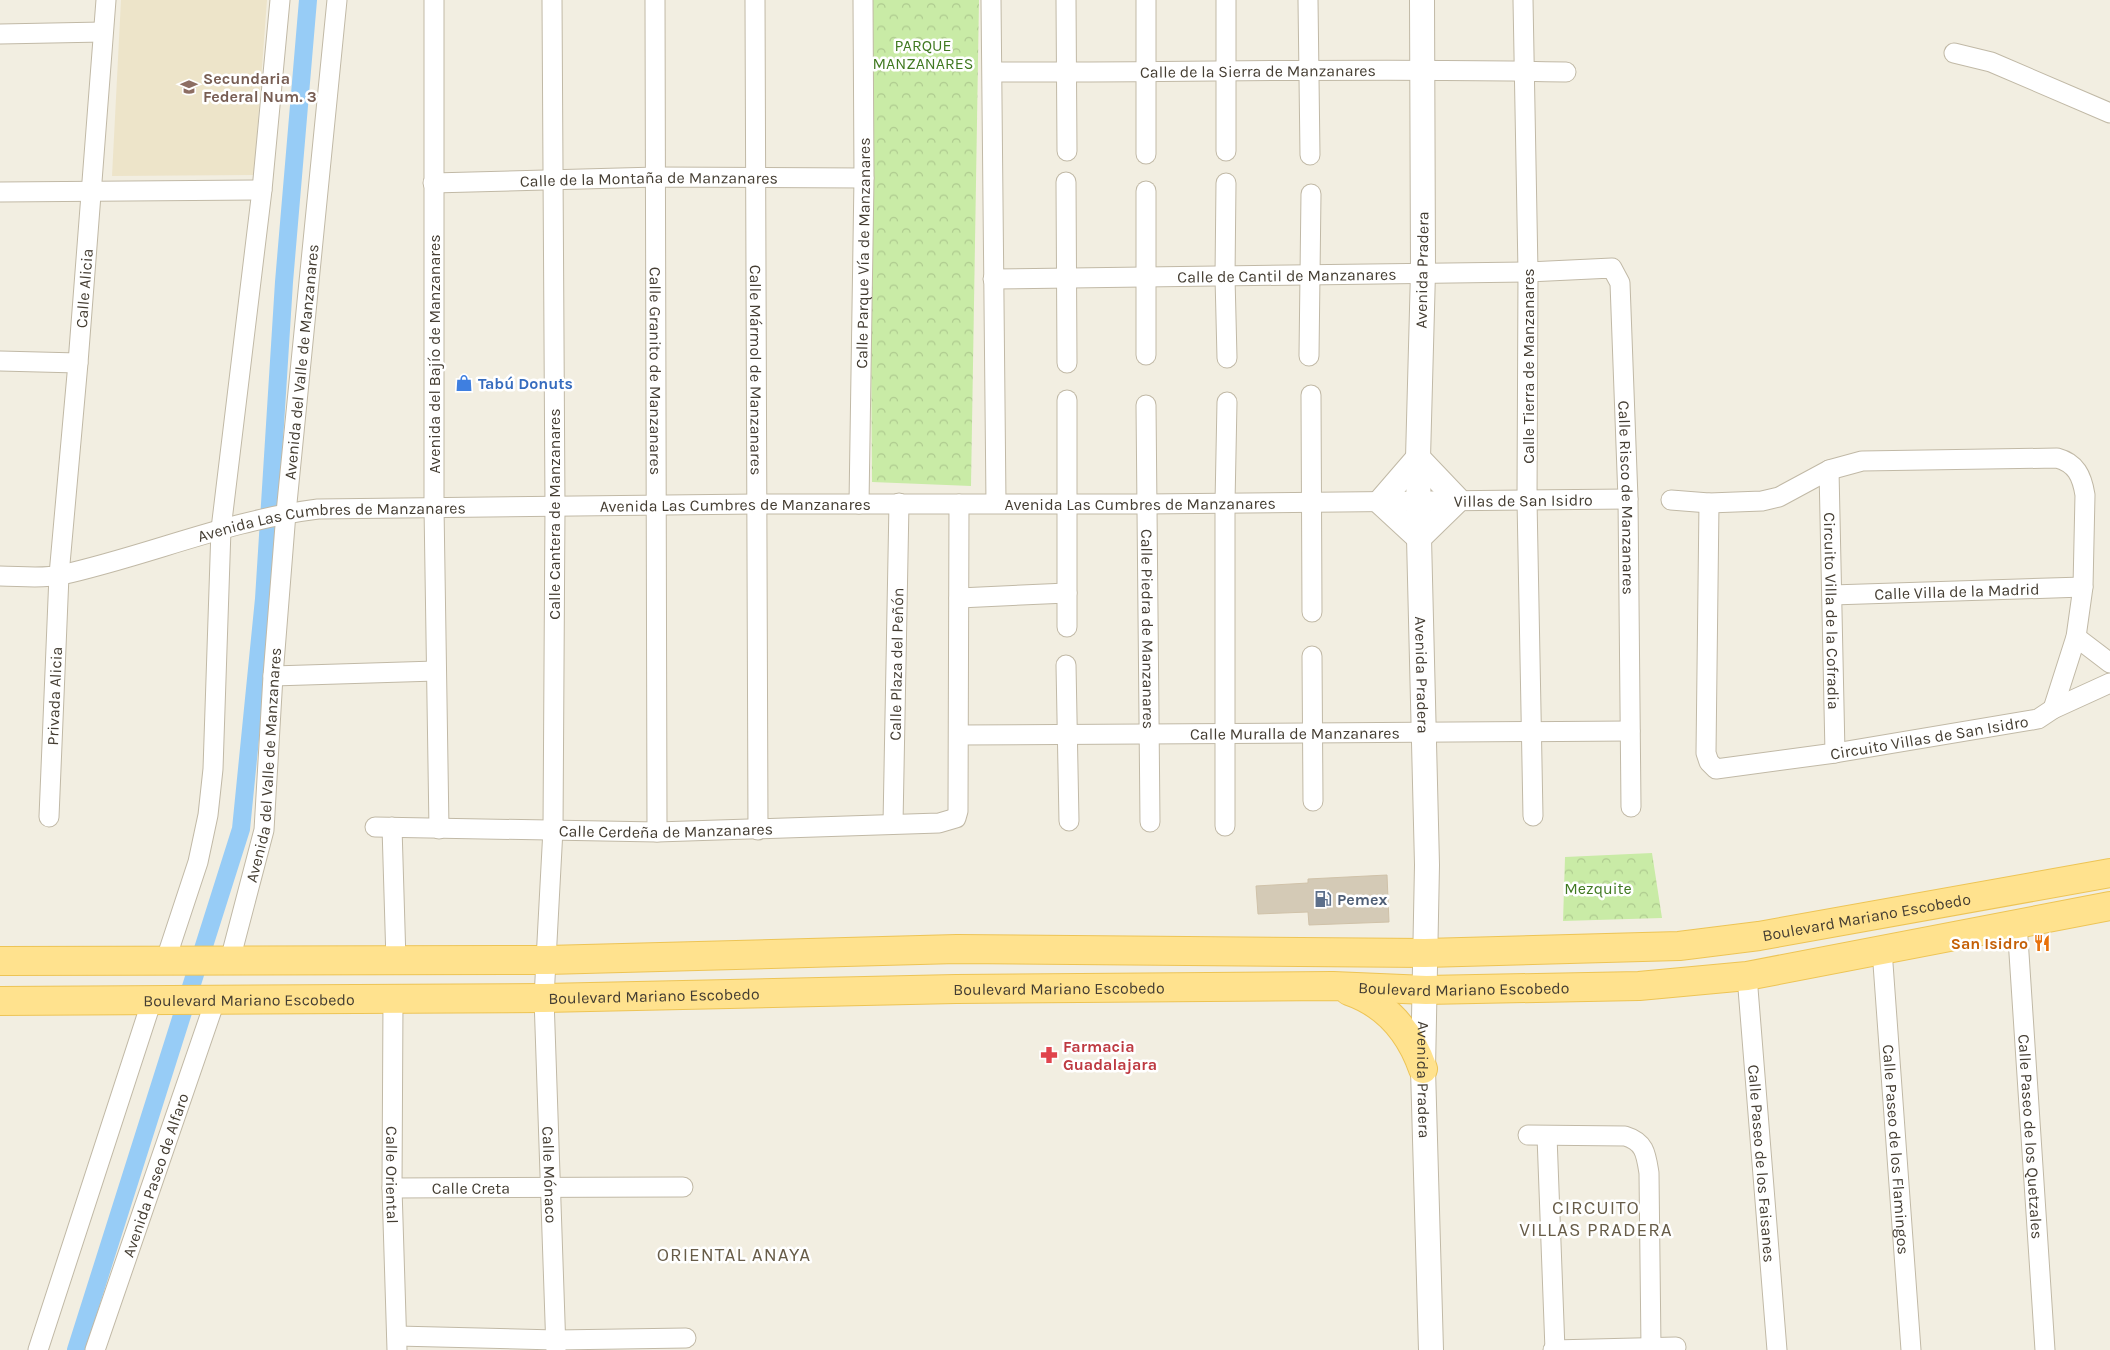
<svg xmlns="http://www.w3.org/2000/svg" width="2110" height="1350" viewBox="0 0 2110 1350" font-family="Karla,sans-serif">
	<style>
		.education { fill: #ede4c9 }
		.forest { fill: url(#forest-crowns) }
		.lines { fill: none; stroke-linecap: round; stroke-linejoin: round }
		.canal { stroke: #97ccf6; stroke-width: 18 }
		.building { fill: #d4cab6; stroke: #d0c2a9 }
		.minor-casing { stroke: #c1b9a6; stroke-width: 21 }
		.tertiary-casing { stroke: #c1b9a6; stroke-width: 26 }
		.primary-casing { stroke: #edc455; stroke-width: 30 }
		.minor { stroke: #fff; stroke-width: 19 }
		.tertiary { stroke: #fff; stroke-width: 24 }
		.primary { stroke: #ffe28e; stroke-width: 28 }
		.labels { text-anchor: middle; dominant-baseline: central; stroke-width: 5; stroke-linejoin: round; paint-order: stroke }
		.park-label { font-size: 16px; fill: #407921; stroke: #fff }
		.street-label { font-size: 16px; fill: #443d32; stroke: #fff }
		.education-label { font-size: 16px; font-weight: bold; fill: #785e54; stroke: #fff; text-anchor: start }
		.shop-label { font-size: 16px; font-weight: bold; fill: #366cbe; stroke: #fff; text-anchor: start }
		.service-label { font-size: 16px; font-weight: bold; fill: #4e5e75; stroke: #fff; text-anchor: start }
		.food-label { font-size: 16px; font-weight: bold; fill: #c56008; stroke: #fff; text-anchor: end }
		.health-label { font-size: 16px; font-weight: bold; fill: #be3a42; stroke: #fff; text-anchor: start }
		.quarter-label { font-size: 19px; letter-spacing: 1px; fill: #675c48; stroke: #fff }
	</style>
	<defs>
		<pattern id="forest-crowns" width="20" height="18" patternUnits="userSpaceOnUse" patternTransform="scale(1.25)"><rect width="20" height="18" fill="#c9eba6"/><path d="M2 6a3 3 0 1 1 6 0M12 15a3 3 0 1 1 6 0" fill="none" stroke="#aeca8f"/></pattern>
	</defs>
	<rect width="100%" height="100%" fill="#f2eee1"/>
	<path class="education" d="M121,0H267L254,175L112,176Z"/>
	<g class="forest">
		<path d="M869,0H979L971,486L872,482Z"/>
		<path d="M1652,853L1662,918L1563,921L1565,857Z"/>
	</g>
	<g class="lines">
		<path class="canal" d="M76,1350L241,829L264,599L284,282L308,0"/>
	</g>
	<path class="building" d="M1387,875L1389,922L1309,925L1308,912L1258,914L1256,886L1308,883V879Z"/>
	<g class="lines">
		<g class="minor-casing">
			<g id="minor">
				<path d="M434,0V507L439,829"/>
				<path id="s1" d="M552,0L555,507L553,829L544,998L556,1350"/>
				<path id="s2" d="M655,0L657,832"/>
				<path id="s3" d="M755,0L758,830"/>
				<path d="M991,0L996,503"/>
				<path d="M1066,0L1067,151"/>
				<path d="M1146,0V154"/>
				<path d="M1226,0V151"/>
				<path d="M1308,0L1310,155"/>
				<path d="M1523,0L1528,272L1527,500L1533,816"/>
				<path d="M0,34L103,32"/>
				<path d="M1954,53L1991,62L2110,113"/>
				<path id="s4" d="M993,72C1184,73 1375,67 1566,72"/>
				<path d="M1066,182L1067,363"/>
				<path id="s5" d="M433,183L657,177L864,178"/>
				<path d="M1226,183L1225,277L1227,358"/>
				<path d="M0,192L262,190"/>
				<path id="s6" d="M993,279L1528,272L1612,268L1620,283L1628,499L1631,807"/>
				<path d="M1146,355V191"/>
				<path d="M1309,356L1311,194"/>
				<path d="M0,361L78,363"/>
				<path d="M1311,395L1312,612"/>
				<path d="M1067,400V627"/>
				<path id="s7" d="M1146,405L1150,822"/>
				<path id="s8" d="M1829,470L1835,753"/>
				<path d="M1671,500L1709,503L1762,501L1779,497L1829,470L1862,461L2057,458C2076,463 2082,476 2085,495L2083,587L2076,637L2053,709"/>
				<path id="s9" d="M1709,503L1706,753L1709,762L1716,769L1835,753L2038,719L2053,709L2110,683"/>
				<path id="s10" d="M859,504L864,178L863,0"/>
				<path id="s11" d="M0,576C19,576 42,579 61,575C147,556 229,520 318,509L756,504H1146L1628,499"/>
				<path id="s12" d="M1832,595L2083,587"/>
				<path d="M959,598L1067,593"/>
				<path d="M2076,637L2110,663"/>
				<path d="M1312,656L1313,801"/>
				<path d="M1066,665L1069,821"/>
				<path d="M273,676L436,671"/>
				<path id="s13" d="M959,735L1630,731"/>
				<path id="s14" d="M49,817L59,575L78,363L106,0"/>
				<path id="s15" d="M893,824L899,503"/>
				<path d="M1225,826V503L1227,402"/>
				<path id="s16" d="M375,827L657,832L939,823L956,818L958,811L959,504"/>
				<path d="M392,827L396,961"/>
				<path id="s17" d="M2017,923L2045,1350"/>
				<path id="s18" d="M1882,950L1911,1350"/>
				<path id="s19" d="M230,960L264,830L273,676L286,513L337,0"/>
				<path d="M165,962L198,862L208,815L213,769L221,529L262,190L280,0"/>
				<path id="s20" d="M1747,976L1777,1350"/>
				<path id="s21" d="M393,1000L392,1188L397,1350"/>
				<path d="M1528,1135L1625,1136C1645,1142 1646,1154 1649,1173L1651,1348"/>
				<path d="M1547,1136L1555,1350"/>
				<path id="s22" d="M392,1188L683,1187"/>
				<path d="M397,1336L556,1340L686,1338"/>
				<path d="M38,1350L152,1000"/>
				<path id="s23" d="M95,1350L215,1001"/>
				<path d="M1553,1350L1676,1347"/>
			</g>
		</g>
		<g class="tertiary-casing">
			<g id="tertiary">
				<path id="s24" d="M1422,0L1423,272L1418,458L1419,538L1427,865L1423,1069L1431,1350"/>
				<path d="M1418,458L1458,500L1419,538L1380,502Z"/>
			</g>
		</g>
		<g class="primary-casing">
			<g id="primary">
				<path id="s25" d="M0,961L547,960L957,949L1425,953L1679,946L1759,936L2110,873"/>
				<path d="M1349,991C1387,1004 1410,1032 1423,1069"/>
				<path id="s26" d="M0,1001L544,998L956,989L1333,986L1426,990L1639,986L1747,976L2110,906"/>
			</g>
		</g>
		<use href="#minor" class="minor"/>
		<use href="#tertiary" class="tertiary"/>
		<use href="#primary" class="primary"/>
	</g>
	<defs>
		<g id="school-bare" transform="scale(1.35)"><path d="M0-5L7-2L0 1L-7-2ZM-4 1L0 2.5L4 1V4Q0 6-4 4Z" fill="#8d6e63" stroke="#fff" stroke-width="2.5" paint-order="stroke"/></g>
		<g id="shop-bare" transform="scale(1.35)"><path d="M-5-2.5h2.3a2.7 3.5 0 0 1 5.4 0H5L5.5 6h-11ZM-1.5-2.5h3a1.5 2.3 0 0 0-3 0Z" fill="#3f7fe0" stroke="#fff" stroke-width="2.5" paint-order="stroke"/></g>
		<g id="fuel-bare" transform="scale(1.35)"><path d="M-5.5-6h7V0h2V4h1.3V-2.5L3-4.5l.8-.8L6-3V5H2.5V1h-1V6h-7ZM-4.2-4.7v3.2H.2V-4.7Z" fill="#5c6f8a" stroke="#fff" stroke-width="2.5" paint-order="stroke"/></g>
		<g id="restaurant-bare" transform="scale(1.35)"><path d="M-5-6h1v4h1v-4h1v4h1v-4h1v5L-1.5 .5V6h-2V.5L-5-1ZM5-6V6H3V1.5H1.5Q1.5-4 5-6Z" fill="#e8710a" stroke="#fff" stroke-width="2.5" paint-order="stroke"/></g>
		<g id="pharmacy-bare" transform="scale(1.35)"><path d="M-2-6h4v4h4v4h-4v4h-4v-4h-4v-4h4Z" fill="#e0444e" stroke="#fff" stroke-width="2.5" paint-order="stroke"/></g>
	</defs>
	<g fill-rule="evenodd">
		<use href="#school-bare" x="189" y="87"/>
		<use href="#shop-bare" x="464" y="383"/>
		<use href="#fuel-bare" x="1323" y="899"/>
		<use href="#restaurant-bare" x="2042" y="943"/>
		<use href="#pharmacy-bare" x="1049" y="1055"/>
	</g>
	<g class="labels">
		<g class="park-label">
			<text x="923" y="45">PARQUE<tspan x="923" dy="18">MANZANARES</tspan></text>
			<text x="1598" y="888">Mezquite</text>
		</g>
		<g class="street-label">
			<text stroke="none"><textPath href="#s4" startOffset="265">Calle de la Sierra de Manzanares</textPath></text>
			<text stroke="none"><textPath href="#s5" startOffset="216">Calle de la Montaña de Manzanares</textPath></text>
			<text stroke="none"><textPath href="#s10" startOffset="251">Calle Parque Vía de Manzanares</textPath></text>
			<text transform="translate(1422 270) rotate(-89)">Avenida Pradera</text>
			<text stroke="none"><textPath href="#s6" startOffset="294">Calle de Cantil de Manzanares</textPath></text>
			<text stroke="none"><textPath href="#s14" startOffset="530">Calle Alicia</textPath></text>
			<text transform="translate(434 354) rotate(-90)">Avenida del Bajío de Manzanares</text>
			<text stroke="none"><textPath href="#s19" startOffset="604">Avenida del Valle de Manzanares</textPath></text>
			<text transform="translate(1528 366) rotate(-90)">Calle Tierra de Manzanares</text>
			<text stroke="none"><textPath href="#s3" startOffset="370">Calle Mármol de Manzanares</textPath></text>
			<text stroke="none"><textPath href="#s2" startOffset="371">Calle Granito de Manzanares</textPath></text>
			<text stroke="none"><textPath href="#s6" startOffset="851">Calle Risco de Manzanares</textPath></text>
			<text stroke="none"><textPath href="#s11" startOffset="1532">Villas de San Isidro</textPath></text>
			<text stroke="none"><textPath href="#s11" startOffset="1149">Avenida Las Cumbres de Manzanares</textPath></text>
			<text stroke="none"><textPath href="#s11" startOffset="744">Avenida Las Cumbres de Manzanares</textPath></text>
			<text transform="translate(554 514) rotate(-90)">Calle Cantera de Manzanares</text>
			<text stroke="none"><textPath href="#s11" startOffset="339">Avenida Las Cumbres de Manzanares</textPath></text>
			<text stroke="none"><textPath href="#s12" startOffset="125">Calle Villa de la Madrid</textPath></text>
			<text stroke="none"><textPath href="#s8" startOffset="141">Circuito Villa de la Cofradia</textPath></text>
			<text stroke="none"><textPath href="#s7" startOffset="224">Calle Piedra de Manzanares</textPath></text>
			<text stroke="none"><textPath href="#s15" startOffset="160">Calle Plaza del Peñón</textPath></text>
			<text stroke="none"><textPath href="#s24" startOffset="675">Avenida Pradera</textPath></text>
			<text stroke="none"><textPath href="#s14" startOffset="121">Privada Alicia</textPath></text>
			<text stroke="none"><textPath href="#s13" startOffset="336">Calle Muralla de Manzanares</textPath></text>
			<text stroke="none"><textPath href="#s9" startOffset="485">Circuito Villas de San Isidro</textPath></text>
			<text stroke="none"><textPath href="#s19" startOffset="199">Avenida del Valle de Manzanares</textPath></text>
			<text stroke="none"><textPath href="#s16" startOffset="291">Calle Cerdeña de Manzanares</textPath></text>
			<text stroke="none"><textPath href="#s25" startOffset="1869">Boulevard Mariano Escobedo</textPath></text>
			<text stroke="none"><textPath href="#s26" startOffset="1464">Boulevard Mariano Escobedo</textPath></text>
			<text stroke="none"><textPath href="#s26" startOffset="1059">Boulevard Mariano Escobedo</textPath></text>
			<text stroke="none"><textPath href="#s26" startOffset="654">Boulevard Mariano Escobedo</textPath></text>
			<text stroke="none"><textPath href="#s26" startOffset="249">Boulevard Mariano Escobedo</textPath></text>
			<text stroke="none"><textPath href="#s24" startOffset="1080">Avenida Pradera</textPath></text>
			<text stroke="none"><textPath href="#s17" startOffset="214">Calle Paseo de los Quetzales</textPath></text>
			<text stroke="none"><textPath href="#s18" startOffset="200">Calle Paseo de los Flamingos</textPath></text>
			<text stroke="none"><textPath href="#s20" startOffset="188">Calle Paseo de los Faisanes</textPath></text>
			<text stroke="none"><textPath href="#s1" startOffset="1175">Calle Mónaco</textPath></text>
			<text stroke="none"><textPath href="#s23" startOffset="185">Avenida Paseo de Alfaro</textPath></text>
			<text stroke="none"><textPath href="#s21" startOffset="175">Calle Oriental</textPath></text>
			<text stroke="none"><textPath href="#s22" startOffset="79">Calle Creta</textPath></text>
		</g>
		<g class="education-label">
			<text x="203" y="78">Secundaria<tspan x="203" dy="18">Federal Num. 3</tspan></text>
		</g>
		<g class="shop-label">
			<text x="478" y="383">Tabú Donuts</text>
		</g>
		<g class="service-label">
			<text x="1337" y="899">Pemex</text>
		</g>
		<g class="food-label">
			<text x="2028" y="943">San Isidro</text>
		</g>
		<g class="health-label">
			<text x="1063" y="1046">Farmacia<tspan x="1063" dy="18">Guadalajara</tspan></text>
		</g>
		<g class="quarter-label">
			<text x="1596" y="1208">CIRCUITO<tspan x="1596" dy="22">VILLAS PRADERA</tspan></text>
			<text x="734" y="1255">ORIENTAL ANAYA</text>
		</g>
	</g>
</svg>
